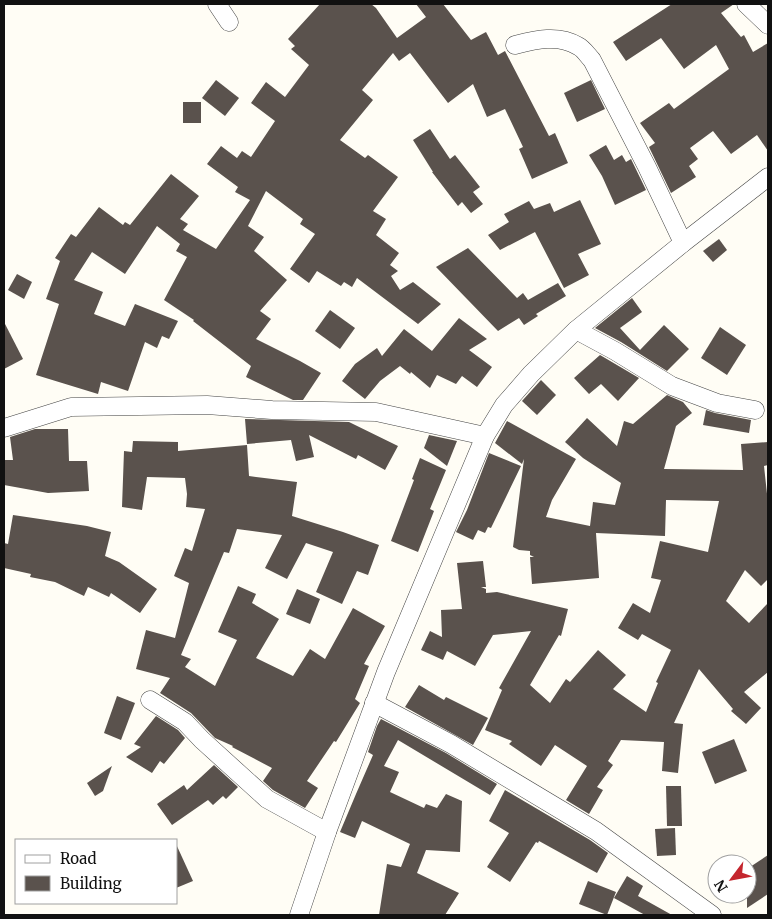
<svg xmlns="http://www.w3.org/2000/svg" width="772" height="919" viewBox="0 0 772 919" font-family="Merriweather,serif">
	<style>
		.building { fill: #5a524d }
		.lines { fill: none; stroke-linecap: round; stroke-linejoin: round }
		.street-casing { stroke: #444; stroke-width: 19 }
		.street { stroke: #fff; stroke-width: 18 }
	</style>
	<rect width="100%" height="100%" fill="#fffdf5"/>
	<g class="building">
		<path d="M320,4H371L376,8L397,38L426,17L416,4H443L471,40L486,32L498,55L505,51L549,136L555,133L568,163L532,179L519,149L523,147L505,109L487,117L473,84L448,103L410,53L399,61L393,53L362,90L373,100L340,140L365,158L368,155L398,177L373,211L386,219L376,235L399,253L390,265L398,271L391,276L400,290L413,282L441,304L418,324L357,278L352,287L344,282L341,286L317,271L309,283L290,269L315,234L300,224L303,219L266,191L248,226L264,237L254,251L287,280L260,311L271,319L256,339L300,361L321,373L303,400H293L246,377L251,366L193,321L194,320L164,300L187,257L176,251L180,244L157,226L125,274L92,252L74,280L103,292L94,314L125,326L135,304L178,321L169,339L162,336L157,348L145,342L128,391L101,382L98,394L36,375L59,304L46,299L60,261L55,258L71,234L76,237L99,207L123,225L125,222L130,225L171,174L199,196L180,219L188,224L183,230L216,249L250,200L235,192L238,187L207,164L221,146L237,158L242,151L251,157L275,121L251,103L266,82L285,97L309,65L291,49L295,46L288,39Z"/>
		<path d="M672,4H734L721,13L741,37L744,35L753,52L768,43V151L757,135L731,154L713,131L690,148L698,159L689,166L696,177L671,193L649,147L655,143L640,123L669,103L674,109L729,69L716,45L684,69L661,38L626,61L613,42Z"/>
		<path d="M216,80L239,98L225,116L202,98Z"/>
		<path d="M591,80L605,109L577,122L564,93Z"/>
		<rect x="183" y="102" width="18" height="21"/>
		<path d="M430,129L450,159L455,155L480,187L473,192L483,204L471,213L462,202L458,206L432,172H433L413,140Z"/>
		<path d="M606,145L614,160L622,155L626,162L631,159L646,190L615,205L602,176L589,155Z"/>
		<path d="M580,200L601,244L578,254L589,275L564,288L535,232L500,250L488,235L509,222L504,214L529,201L534,209L550,203L554,212Z"/>
		<path d="M719,239L727,250L713,262L703,251Z"/>
		<path d="M468,248L517,298L523,293L528,300L558,283L566,296L536,314L538,316L524,325L519,318L498,331L436,267Z"/>
		<path d="M17,274L32,282L24,299L8,290Z"/>
		<path d="M632,298L642,312L620,328L640,350L664,325L689,349L667,371L621,342L595,328Z"/>
		<path d="M330,310L355,328L340,349L315,331Z"/>
		<path d="M459,318L487,339L469,350L492,367L477,387L462,376L456,384L437,375L430,388L411,372L410,374L400,366L380,381L365,399L342,381L355,364L377,348L382,356L404,329L432,351Z"/>
		<path d="M4,322L23,359L4,369Z"/>
		<path d="M720,327L746,345L727,375L701,358Z"/>
		<path d="M600,355L639,378L618,401L601,384L589,394L574,378Z"/>
		<path d="M541,380L556,395L537,415L522,401Z"/>
		<path d="M667,395L683,402L692,413L676,426L664,469L743,470L741,444L768,442V465L764,466L768,503V579L761,586L745,570L726,601L749,623L768,603V672L744,692L761,708L746,724L731,711L733,709L699,669L674,723L683,724L678,773L662,771L664,742L621,740L608,761L613,765L597,787L603,790L589,814L566,800L587,766L555,745L541,766L509,744L512,741L485,730L502,690L499,688L531,631L493,635L475,666L447,651L443,660L421,650L430,631L442,637L441,610L462,609L457,563L483,561L486,587H481L486,589V593L497,592L568,609L561,636L559,635L530,685L550,703L566,679L570,682L598,650L626,675L613,689L646,712L658,683L656,682L671,650L642,634L638,640L618,628L633,603L650,613L661,580L651,578L660,541L708,552L719,501L666,500L665,536L596,533L599,578L532,584L530,557H534L530,555V551L519,550L513,547L524,459L522,464L495,443L507,421L576,459L552,500L546,517L590,526L593,502L615,505L621,483L583,458L565,442L587,418L617,446L624,421L633,424Z"/>
		<path d="M706,410L715,413L751,420L749,433L703,425Z"/>
		<path d="M245,419L349,422L398,446L385,470L358,455L356,459L309,435L314,457L296,461L291,440L247,444Z"/>
		<path d="M35,429H68L69,461H87L89,491L48,493L4,485V460H13L10,437Z"/>
		<path d="M429,435L457,441L447,466L424,448Z"/>
		<path d="M133,441L178,442V451L247,445L249,476L297,482L292,516L343,532L379,545L368,575L357,571L342,604L316,592L333,552L306,543L287,579L265,568L282,535L237,529L229,553L224,552L181,655L191,659L185,667L215,686L237,640L218,632L238,586L256,594L252,603L279,619L256,658L293,676L310,649L325,659L353,608L385,626L364,664L369,666L355,699L360,703L336,742L334,741L307,781L318,788L305,808L273,790L263,781L272,768L232,747L233,746L215,738L191,713L160,693L170,678L136,669L146,630L175,638L189,583L174,576L185,548L192,551L205,509L186,507L187,494L185,478L147,477L142,510L122,507L124,451L132,452Z"/>
		<path d="M489,453L521,466L491,528L488,527L485,533L478,530L473,540L456,532L467,510Z"/>
		<path d="M420,458L446,470L430,509L434,511L418,552L391,541L414,480L412,479Z"/>
		<path d="M13,515L87,526L111,532L105,556L119,562L157,589L140,613L111,593L109,597L88,587L84,596L55,582L30,577L31,574L4,568V543L8,544Z"/>
		<path d="M297,589L320,599L310,624L286,614Z"/>
		<path d="M419,685L444,700L446,697L488,718L473,745L405,707Z"/>
		<path d="M117,696L135,703L121,740L104,733Z"/>
		<path d="M156,716L178,730L185,738L164,764L160,761L152,773L126,757L141,747L134,744Z"/>
		<path d="M381,719L446,753L497,784L490,795L398,740L384,766L399,772L390,792L424,808L426,804L437,808L446,794L462,801L460,852L426,850L417,873L459,893L445,915H379L387,864L401,867L410,844L362,821L355,838L340,832L356,794L373,755L368,752L377,726Z"/>
		<path d="M734,739L747,771L715,784L702,752Z"/>
		<path d="M214,765L238,787L226,799L223,796L213,805L208,800L172,825L157,804L184,785L187,790Z"/>
		<path d="M112,766L103,791L95,796L87,783Z"/>
		<path d="M666,786H681L682,826H667Z"/>
		<path d="M505,790L590,840L608,853L597,873L539,841L538,843L536,842L510,882L487,867L509,833L489,821Z"/>
		<path d="M675,828L676,855L657,856L655,829Z"/>
		<path d="M176,844L193,881L176,888Z"/>
		<path d="M768,855V894L747,908V869Z"/>
		<path d="M627,876L643,886L638,896L672,915H645L614,898Z"/>
		<path d="M588,881L616,892L607,915L579,904Z"/>
	</g>
	<g class="lines">
		<g class="street-casing">
			<g id="street">
				<path d="M217,4L229,22"/>
				<path d="M746,4L768,25"/>
				<path d="M515,45C535,40 558,34 578,46C584,49 588,56 592,60L647,167L683,243"/>
				<path d="M576,330L615,351L672,386L717,403L755,410"/>
				<path d="M4,428L71,407L207,405L272,410L376,412L485,436"/>
				<path d="M150,700L185,722L202,740L267,799L327,832"/>
				<path d="M374,703L451,744L596,831L712,915"/>
				<path d="M299,915L327,832L386,672L485,436L504,405L531,374L576,330L683,243L768,177"/>
			</g>
		</g>
		<use href="#street" class="street"/>
	</g>
	<rect width="772" height="919" fill="none" stroke="#111111" stroke-width="10"/>
	<rect x="15" y="839" width="162" height="65" fill="#ffffff" stroke="#a0a0a0"/>
	<rect x="25" y="855" width="25" height="8" fill="#ffffff" stroke="#a0a0a0"/>
	<text x="60" y="864" font-size="15" fill="#111111">Road</text>
	<rect x="25" y="876" width="25" height="15" fill="#5a524d" stroke="#a0a0a0"/>
	<text x="60" y="889" font-size="15" fill="#111111">Building</text>
	<g transform="translate(732 879) rotate(238)"><circle r="24" fill="#ffffff" stroke="#a0a0a0"/>
	<path d="M0-4L9 19L0 12L-9 19Z" fill="#c4262e"/>
	<text y="-8" font-size="14" font-weight="bold" text-anchor="middle" fill="#111111">N</text>
	</g>
</svg>
